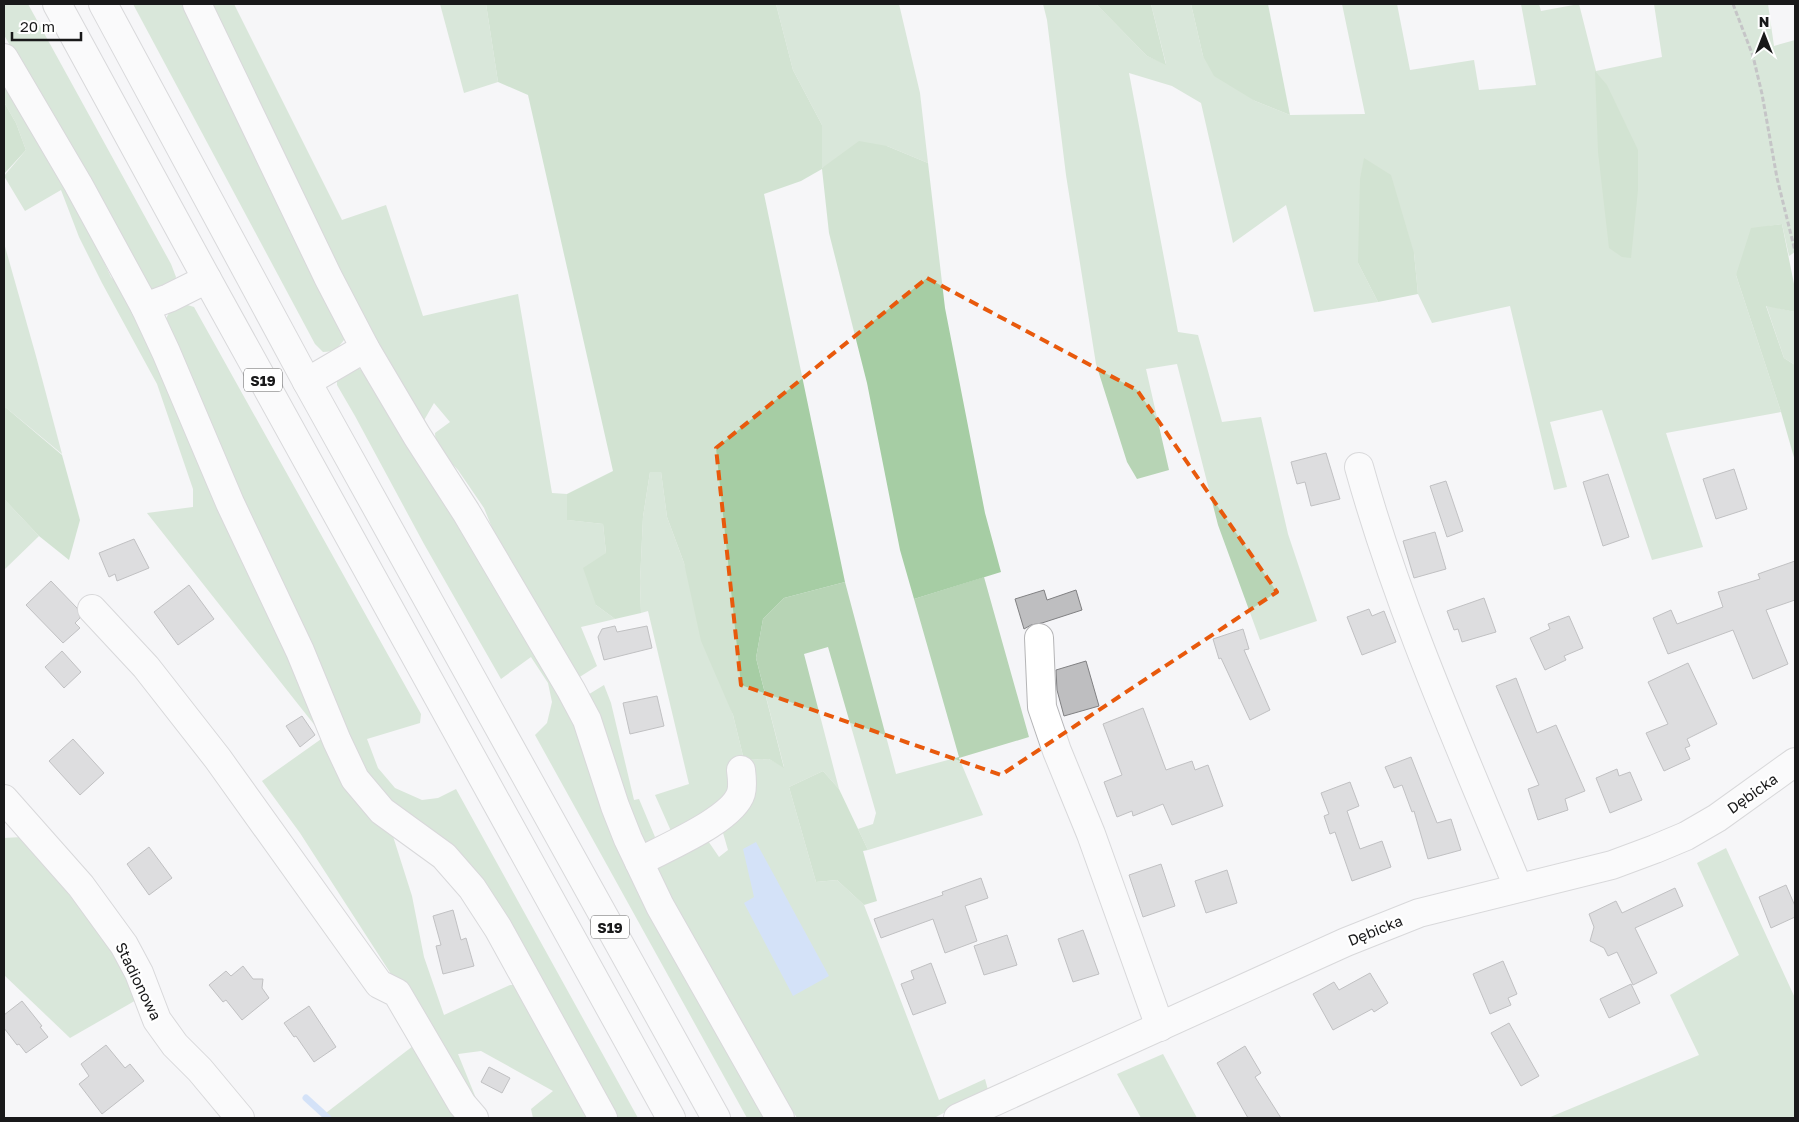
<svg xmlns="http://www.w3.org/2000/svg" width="1799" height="1122" viewBox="0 0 1799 1122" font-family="'Golos Text',sans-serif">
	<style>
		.green { fill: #b7d4b5 }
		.forest { fill: #a6cda4 }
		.water { fill: #accbf8 }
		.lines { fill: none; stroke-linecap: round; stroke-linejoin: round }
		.stream { stroke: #accbf8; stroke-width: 7 }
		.building { fill: #bebec0; stroke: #808082 }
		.minor-casing { stroke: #b5b5b7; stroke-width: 30 }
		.highway-casing { stroke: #b5b5b7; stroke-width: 30 }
		.path { stroke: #8a8a8c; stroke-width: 3; stroke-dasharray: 5 2.5; stroke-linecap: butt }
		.minor { stroke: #fff; stroke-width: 28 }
		.highway { stroke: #fff; stroke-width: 28 }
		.marked { fill: none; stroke: #e8590c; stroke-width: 4; stroke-dasharray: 10 6; stroke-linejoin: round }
		.labels { text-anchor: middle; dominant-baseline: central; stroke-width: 4.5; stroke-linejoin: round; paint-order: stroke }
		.shield { fill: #fff; stroke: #5e5e5f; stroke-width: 1 }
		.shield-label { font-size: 14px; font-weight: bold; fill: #19191a }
		.street-label { font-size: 15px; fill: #19191a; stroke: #fff }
	</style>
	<rect width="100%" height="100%" fill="#f5f5f8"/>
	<g class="green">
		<path d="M4,4H28L171,264L176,277L171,287L158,293L143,285L38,94L4,35Z"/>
		<path d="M133,4H186L344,333V340C338,348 334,352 323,352L315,344Z"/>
		<path d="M209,4H234L342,220L386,205L423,316L518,294L552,493L567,494L568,520L603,524L606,553L596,605L615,619L581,627L597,666L578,678L500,553L495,535L484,508L458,470L436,447L435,433L450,422L434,403L423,422L378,351Z"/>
		<path d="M440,4H486L498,82L464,93Z"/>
		<path d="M776,4H899L920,93L928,163L887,146L822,168V125L793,70Z"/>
		<path d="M1043,4H1096L1147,56L1166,64L1151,4H1191L1203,56L1255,101L1290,115L1365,114L1342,4H1397L1410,70L1474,60L1479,90L1536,85L1521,4H1539L1541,11L1579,4L1596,71L1662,57L1654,4H1768L1774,46L1795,40V252L1789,256L1782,224L1769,226L1736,275L1781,412L1666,433L1703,547L1652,560L1602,410L1550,422L1567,487L1554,490L1510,306L1432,323L1418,294L1414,253L1358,263L1378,302L1314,312L1286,205L1233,243L1201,103L1172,86L1129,73L1178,332L1198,335L1222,422L1261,417L1288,534L1317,621L1260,640L1218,525L1177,364L1146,369L1169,470L1137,479L1127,462L1096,364L1066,175L1047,20Z"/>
		<path d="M4,77L69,188L111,277L125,291L391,830L412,896L424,957L444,1015L510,985H518L591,1118H533L531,1109L553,1091L481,1051L458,1054L484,1118L300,833L262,781L324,737L147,513L193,507V489L157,384L102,283L79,237L61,190L25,211L4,176L26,150L16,123L4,102Z"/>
		<path d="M4,243L36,356L62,454L4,406Z"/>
		<path d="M181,303L194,307L421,714L420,723L367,739L378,768L395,788L422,800L438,798L456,789L638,1118H612L581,1062L403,811L375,784L353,753L163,324L169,313Z"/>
		<path d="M1766,305L1795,312V365L1784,358Z"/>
		<path d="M358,368L378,382L552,673L769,1118H747L535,735L547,723L552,702L548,683L531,657L501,679L424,544L355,416L337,385V377Z"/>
		<path d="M650,472H661L667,517L684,563L733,715L744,760L769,759L784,767L756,658L763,619L784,598L845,582L896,774L959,757L914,599L984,577L1029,737L959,758L983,815L868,850L858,829L873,824L876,813L828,647L804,654L839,789L823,771L789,787L816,882L837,880L864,905L939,1100L985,1079L988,1090L934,1118H797L789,1105L779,1101L653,869L706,838L719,857L728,850L721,826L725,806L671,831L655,795L689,784L648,611L641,613L640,582L643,517Z"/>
		<path d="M4,499L39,536L4,570Z"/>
		<path d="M604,685L611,703L634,800L639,799L655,837L650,845H638L586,696Z"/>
		<path d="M22,837L103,936L138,999L70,1038L4,975V838Z"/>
		<path d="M1726,848L1795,998V1118H1548L1699,1055L1670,995L1739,955L1697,863Z"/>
		<path d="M413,1046L462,1118H324L322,1116Z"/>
		<path d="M1163,1054L1197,1118H1141L1117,1074Z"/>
	</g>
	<g class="forest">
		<path d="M486,4H776L793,70L822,125V168L859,141L887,146L928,163L945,308L985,513L1001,572L914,599L900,550L867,383L829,233L822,169L801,181L764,194L845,582L784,598L763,619L756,658L784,768L769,759L744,760L733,715L701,641L684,563L667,517L661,472H650L643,517L640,582L641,613L615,619L596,605L583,568L606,553L603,524L567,520V494L613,471L528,95L498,82Z"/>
		<path d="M1096,4H1151L1166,65L1147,56Z"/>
		<path d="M1191,4H1268L1290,115L1255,101L1214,76L1203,56Z"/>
		<path d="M1595,71L1607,85L1638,150V190L1631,258L1622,257L1609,248L1598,152Z"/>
		<path d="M4,102L16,123L26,150L4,174Z"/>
		<path d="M1364,158L1391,175L1414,253L1418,294L1378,302L1358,263L1360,179Z"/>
		<path d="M1782,224L1795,289V312L1766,306L1784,358L1795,365V461L1781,412L1736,275L1751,228Z"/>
		<path d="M4,406L62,455L80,520L69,560L39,536L4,499Z"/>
		<path d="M823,771L839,789L868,850L863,851L877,901L864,905L837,880L816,882L789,787Z"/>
	</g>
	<path class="water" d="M756,842L829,976L793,996L744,903L754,897L743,849Z"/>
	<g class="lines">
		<path class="stream" d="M306,1098L328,1118"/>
	</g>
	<g class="building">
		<path d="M1326,453L1340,499L1311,506L1305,482L1297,484L1291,462Z"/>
		<path d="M1734,469L1747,509L1716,519L1703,479Z"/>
		<path d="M1608,474L1629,537L1603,546L1583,482Z"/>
		<path d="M1446,481L1463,531L1447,537L1430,486Z"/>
		<path d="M1435,532L1446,569L1414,578L1403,541Z"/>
		<path d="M134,539L149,568L117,581L115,574L109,577L99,553Z"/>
		<path d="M1795,561V600L1766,610L1788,664L1753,679L1733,630L1668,654L1653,618L1671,610L1677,624L1723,607L1718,592L1760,579L1758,574Z"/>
		<path d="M51,581L77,608L80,618L75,623L80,628L63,643L26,605Z"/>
		<path d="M189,585L214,619L178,645L154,612Z"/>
		<path d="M1044,590L1047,600L1076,590L1082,610L1042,623L1031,625L1024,629L1015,599Z"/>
		<path d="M1484,598L1496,632L1462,642L1458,629L1454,630L1447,611Z"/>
		<path d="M1369,609L1372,616L1384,611L1396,642L1362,655L1347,617Z"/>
		<path d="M1569,616L1583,648L1564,656L1566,660L1545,670L1530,638L1550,629L1548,624Z"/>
		<path d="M615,626L617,632L647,626L652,648L604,660L598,637L602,629Z"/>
		<path d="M1243,629L1249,649L1244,650L1270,710L1250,720L1221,658L1219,659L1213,639Z"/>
		<path d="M62,651L81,672L64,688L45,667Z"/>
		<path d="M1086,661L1099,706L1064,716L1057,690L1056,670Z"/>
		<path d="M1688,663L1717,724L1687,739L1690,746L1685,748L1690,759L1664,771L1646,733L1668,724L1648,682Z"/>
		<path d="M1516,678L1537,733L1556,725L1585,791L1565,799L1568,810L1538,820L1528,789L1539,785L1496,686Z"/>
		<path d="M657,696L664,726L630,734L623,703Z"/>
		<path d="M1143,708L1166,770L1192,761L1195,770L1208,765L1223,806L1172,825L1163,804L1133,816L1132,811L1117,817L1104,782L1122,775L1103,724Z"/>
		<path d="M302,716L315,735L300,747L286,726Z"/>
		<path d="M73,739L104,773L80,795L49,761Z"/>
		<path d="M1411,757L1437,823L1451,819L1461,850L1428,859L1414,811L1412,812L1402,785L1394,788L1385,767Z"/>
		<path d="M1617,769L1619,776L1630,772L1642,800L1610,813L1596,778Z"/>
		<path d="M1350,782L1359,806L1347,811L1360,849L1382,841L1391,867L1352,881L1335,832L1330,834L1324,816L1329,814L1321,793Z"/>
		<path d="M149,847L172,878L149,895L127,864Z"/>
		<path d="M1161,864L1175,906L1143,917L1129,875Z"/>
		<path d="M1227,870L1237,903L1206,913L1195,881Z"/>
		<path d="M981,878L988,898L965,906L977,941L945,953L933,919L881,938L874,919L943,895L942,892Z"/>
		<path d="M1786,885L1795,906V917L1771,928L1759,897Z"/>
		<path d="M1675,888L1683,906L1635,928L1657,973L1633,985L1617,952L1608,956L1604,948L1590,941L1594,927L1589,914L1616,901L1622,913Z"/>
		<path d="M453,910L461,940L466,938L474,966L443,974L436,946L441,945L433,916Z"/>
		<path d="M1083,930L1099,974L1073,982L1058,939Z"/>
		<path d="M1007,935L1017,965L984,975L974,946Z"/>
		<path d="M1503,961L1517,994L1508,998L1511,1005L1490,1014L1473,974Z"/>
		<path d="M931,963L946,1003L913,1015L901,984L914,979L911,971Z"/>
		<path d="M243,966L253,979H263L262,988L269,998L242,1020L226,1000L223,1002L209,985L226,971L231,976Z"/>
		<path d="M1370,973L1388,1003L1374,1012L1372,1009L1333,1030L1313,994L1334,982L1339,990Z"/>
		<path d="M1631,984L1640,1003L1609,1018L1600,999Z"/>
		<path d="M22,1001L42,1026L40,1027L48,1037L26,1053L19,1044L17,1045L4,1028V1015Z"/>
		<path d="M309,1006L336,1047L314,1062L296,1036L294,1037L284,1023Z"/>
		<path d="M1509,1023L1539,1076L1521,1086L1491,1033Z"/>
		<path d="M106,1045L125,1068L130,1064L144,1081L102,1114L79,1084L89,1076L81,1064Z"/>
		<path d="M1245,1046L1261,1073L1255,1077L1281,1118H1248L1217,1063Z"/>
		<path d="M489,1067L510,1078L502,1093L481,1082Z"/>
	</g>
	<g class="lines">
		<g class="minor-casing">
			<g id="minor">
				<path d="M197,4L328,277L365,348L417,436L466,512L571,690L587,720L615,806L628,839L639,862L660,906L780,1118"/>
				<path d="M4,58L78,184L145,307L166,352L230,503L300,651L337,741L355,779L382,811L444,856L472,888L498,928L603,1118"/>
				<path d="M145,307L169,298L207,279"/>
				<path d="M307,382L365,348"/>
				<path d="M1359,467C1399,611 1461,749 1518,887"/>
				<path d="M92,609L146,667L218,759L379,984L397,993L462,1104L474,1118"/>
				<path d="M1039,638L1042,707L1057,751L1091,834L1160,1027"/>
				<path d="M4,799L81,886L124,945L139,973L157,1020L175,1045L200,1070L240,1118"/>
				<path d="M639,862C664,848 733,820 741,793C743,786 742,778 741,770"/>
				<path d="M958,1118L1346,942L1419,913L1612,865L1655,849L1686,836L1717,818L1795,762"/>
			</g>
		</g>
		<g class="highway-casing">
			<g id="highway">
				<path d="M57,4L207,279L671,1118"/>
				<path d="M103,4L307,382L716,1118"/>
			</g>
		</g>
		<path class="path" d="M1733,4L1753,56L1762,94L1777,178L1795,251"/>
		<use href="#minor" class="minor"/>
		<use href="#highway" class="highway"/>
	</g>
	<path d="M0 0H1799V1122H0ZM927,278L1137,390L1277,592L1001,775L741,685L716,448Z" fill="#f5f5f8" fill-opacity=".55" fill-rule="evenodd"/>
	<path class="marked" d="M927,278L1137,390L1277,592L1001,775L741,685L716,448Z"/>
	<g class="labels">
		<g class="shield">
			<rect x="244" y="368.5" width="38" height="23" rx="4"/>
			<rect x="591" y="915.5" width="38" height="23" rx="4"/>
		</g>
		<g class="shield-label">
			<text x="263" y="380">S19</text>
			<text x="610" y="927">S19</text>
		</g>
		<g class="street-label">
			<text transform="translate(1752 793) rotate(-35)">Dębicka</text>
			<text transform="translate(1375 930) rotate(-22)">Dębicka</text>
			<text transform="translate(139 981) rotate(64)">Stadionowa</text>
		</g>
	</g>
	<rect width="1799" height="1122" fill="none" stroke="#19191a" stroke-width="10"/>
	<g transform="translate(1764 35)" stroke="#ffffff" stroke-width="4" paint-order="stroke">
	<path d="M0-4L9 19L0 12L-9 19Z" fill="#19191a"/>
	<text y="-8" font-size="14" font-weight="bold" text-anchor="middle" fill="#19191a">N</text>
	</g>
	<path d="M12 32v8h69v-8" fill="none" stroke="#19191a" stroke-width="2.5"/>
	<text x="20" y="32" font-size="15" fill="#19191a" stroke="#ffffff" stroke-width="4" paint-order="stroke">20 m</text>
</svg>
